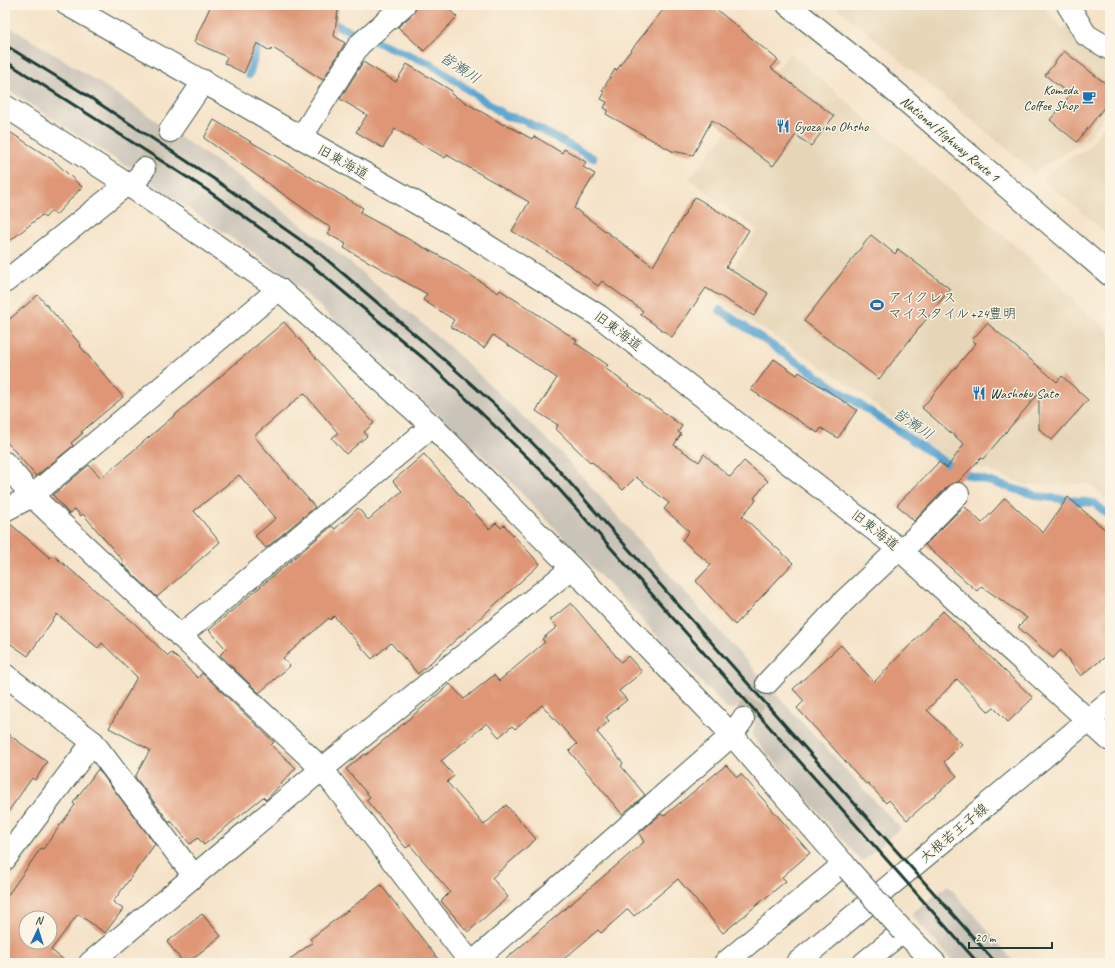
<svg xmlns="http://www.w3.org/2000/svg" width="1115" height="968" viewBox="0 0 1115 968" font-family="Caveat,'Klee One',sans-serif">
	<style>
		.built { fill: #e6d5b7 }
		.industrial { fill: #cac3b8 }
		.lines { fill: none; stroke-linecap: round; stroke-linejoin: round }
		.stream { stroke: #59a5d1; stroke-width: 8 }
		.building { fill: #de9676; fill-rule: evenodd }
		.minor-tunnel { stroke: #cac2ab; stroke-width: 22; stroke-dasharray: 22 11; stroke-linecap: butt }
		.minor-casing { stroke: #3f564a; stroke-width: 24 }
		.highway-casing { stroke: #3f564a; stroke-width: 24 }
		.minor { stroke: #fff; stroke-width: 22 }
		.highway { stroke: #fff; stroke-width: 22 }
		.rail { stroke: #1f3d34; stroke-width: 3 }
		.minor-bridge-casing { stroke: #3f564a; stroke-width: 24; stroke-linecap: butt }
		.minor-bridge { stroke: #fff; stroke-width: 22 }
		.labels { text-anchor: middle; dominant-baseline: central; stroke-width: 3; stroke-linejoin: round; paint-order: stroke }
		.poi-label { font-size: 14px; fill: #1f3d34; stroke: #fcf5e5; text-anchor: start }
		.street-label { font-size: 14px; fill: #1f3d34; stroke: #fcf5e5 }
		.water-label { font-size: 15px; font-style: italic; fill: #305c63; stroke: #fcf5e5 }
	</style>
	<rect width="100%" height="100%" fill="#fcf5e5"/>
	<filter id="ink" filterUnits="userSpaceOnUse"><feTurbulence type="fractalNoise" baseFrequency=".025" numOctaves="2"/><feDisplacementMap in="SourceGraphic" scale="8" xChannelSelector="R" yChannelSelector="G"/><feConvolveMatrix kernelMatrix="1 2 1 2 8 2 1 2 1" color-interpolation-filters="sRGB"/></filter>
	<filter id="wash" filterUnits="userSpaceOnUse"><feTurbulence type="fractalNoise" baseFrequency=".012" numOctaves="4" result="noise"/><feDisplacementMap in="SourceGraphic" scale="16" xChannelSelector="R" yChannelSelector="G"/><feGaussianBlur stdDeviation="0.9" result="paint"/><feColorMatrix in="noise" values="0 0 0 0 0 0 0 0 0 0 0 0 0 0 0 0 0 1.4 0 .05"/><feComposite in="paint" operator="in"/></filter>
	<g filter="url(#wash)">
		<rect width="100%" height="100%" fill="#f5e3c9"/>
		<g class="built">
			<path d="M834,5H1042L1062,28L1070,25L1085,50L1088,43L1110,56V109L1086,140L1034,172Z"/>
			<path d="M790,53L1054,279L1081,308L1110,332V503L1090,484L1027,485L972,465L948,461L854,388L715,298L757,230L689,179Z"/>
			<path d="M1110,119V236L1042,179L1066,159L1086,150Z"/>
		</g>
		<g class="industrial">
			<path d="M5,24L97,81L232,172L336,251L451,348L562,454L773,691L900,828L862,862L752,736L755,724L738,706L734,710L726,708L509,480L283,273L151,183L152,174L134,166L128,167L5,88Z"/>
			<path d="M948,885L1015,963H954L911,914Z"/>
		</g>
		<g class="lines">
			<g class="stream">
				<path d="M328,19L338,26L431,64L506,116L521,119L593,158"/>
				<path d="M249,75L257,49L252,36"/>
				<path d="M720,310L961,473L1038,496L1094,503L1110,516"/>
			</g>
		</g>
		<g id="blocks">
			<g class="building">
				<path d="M211,5H339L334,36L345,43L323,80L273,48L270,51L257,43L244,73L224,63L227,57L194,42Z"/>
				<path d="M418,5H444L457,17L424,51L398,27L413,14Z"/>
				<path d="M667,5H711L778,60L771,68L834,116L811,146L796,135L773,166L712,120L693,155L672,151L606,114L608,110L604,108L607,102L601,99L605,92L602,91L615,69L617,70L624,59Z"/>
				<path d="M1064,51L1110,87V100L1077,142L1050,120L1070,95L1045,75Z"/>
				<path d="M363,62L396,82L407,64L452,91L451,94L504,125L505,124L532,139L534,136L562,153L564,149L586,162L583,167L595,174L574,208L653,266L695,197L749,230L726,267L768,293L754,316L706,288L672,337L640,314L643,311L602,281L598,286L571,266L512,231L529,202L447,155L445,158L395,129L383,148L356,132L367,115L340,99Z"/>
				<path d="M214,120L363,208L360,213L449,261L498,293L500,290L577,340L575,343L608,365L605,368L682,426L678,432L681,434L674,445L699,462L704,454L730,477L744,461L768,481L754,498L756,500L742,516L793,563L735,625L696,581L711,565L682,540L689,531L664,509L669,503L636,477L623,490L592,462L591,463L556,429L558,425L536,411L557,378L493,335L484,348L450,326L454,320L423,300L427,294L344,248L346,244L328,234L331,228L204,138Z"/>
				<path d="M5,129L53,160L82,187L56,215L51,211L45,218L42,215L5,245Z"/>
				<path d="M871,235L895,254L898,249L950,289L879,379L804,321Z"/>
				<path d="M38,295L74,337L81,345L80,346L123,397L81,432L83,433L71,443L73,446L36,476L5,440V323Z"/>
				<path d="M284,322L374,423L364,432L367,436L346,454L332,438L338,433L304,393L254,436L315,507L266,548L255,536L276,518L239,475L194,511L220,542L157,597L122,564L124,562L83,514L81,516L75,509L69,514L53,495L89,465L101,478Z"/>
				<path d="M987,323L1057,382L1062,376L1088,400L1052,440L1039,429V393L983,459L981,458L958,482L949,485L914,521L897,505L939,462L947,468L964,444L922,408L976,343L972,340Z"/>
				<path d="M774,359L797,375L799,372L857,410L838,438L821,428L818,433L751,390Z"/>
				<path d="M424,454L489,529L496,523L501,528L504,525L540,564L418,674L391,643L372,659L334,616L330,620L329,618L283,658L290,666L259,693L220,655L226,649L209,630L332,526L335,529L358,508L368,520L402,491L393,481Z"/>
				<path d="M1068,497L1110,534V653L1081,676L1061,650L1053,658L1018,627L1027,618L981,586L977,591L925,545L964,506L982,523L1005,498L1043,533Z"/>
				<path d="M5,522H8L50,558L53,555L134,623L168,656L172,653L198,678L202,673L274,742L271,745L296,768L266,800L263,797L204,845L198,838L190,844L171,821L170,823L135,777L150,750L109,728L137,677L102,643L98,648L57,614L28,656L5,640Z"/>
				<path d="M571,603L621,662L628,656L642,672L619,691L627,700L606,717L609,721L597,732L623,763L621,766L645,795L622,814L569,751L577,744L542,705L515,729L512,726L499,737L487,723L441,761L454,776L447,782L484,825L506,805L536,839L492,878L508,897L468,932L441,901L450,892L410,845L406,848L366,800L370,797L346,769L365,754L366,755L450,684L464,699L494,675L499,681L545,642L542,639L557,627L550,620Z"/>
				<path d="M943,611L1033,698L1008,722L994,708L989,712L957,679L927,710L962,744L944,762L957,776L907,820L889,800L886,803L868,783L866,784L797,708L804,701L793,689L841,645L874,682Z"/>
				<path d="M5,732L47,762L35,780L32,778L5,816Z"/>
				<path d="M726,765L737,777L741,774L810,853L782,877L786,881L723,933L678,879L634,916L628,909L601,933L598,930L559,963H501L644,842L639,833L661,814L664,816Z"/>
				<path d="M98,769L155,844L113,902L123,909L105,933L78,914L51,950L68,963H5V899L41,848L43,849L75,805L73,803ZM26,918H50V942H26Z"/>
				<path d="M381,885L441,963H285L313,942L310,939Z"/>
				<path d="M202,914L221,936L187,963H184L167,942Z"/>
			</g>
		</g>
	</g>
	<g filter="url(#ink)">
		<use href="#blocks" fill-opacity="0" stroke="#3f564a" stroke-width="1"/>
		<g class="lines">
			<g class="minor-tunnel">
				<path d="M144,169L170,131"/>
				<path d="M743,719L767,683"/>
			</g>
			<g class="minor-casing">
				<g id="minor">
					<path d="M68,5L448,221L599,316L899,549L1110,740"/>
					<path d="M1068,5L1086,35L1110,49"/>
					<path d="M5,106L127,184L279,289L432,426L572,568L732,735L848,869"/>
					<path d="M170,131L204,81"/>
					<path d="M301,138L359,45L404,5"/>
					<path d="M132,188L144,169"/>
					<path d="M5,282L127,184"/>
					<path d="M5,463L32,496L322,769L471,963"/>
					<path d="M5,510L32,496L279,289"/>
					<path d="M902,551L958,494"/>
					<path d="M180,636L432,426"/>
					<path d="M5,675L93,742L194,876"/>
					<path d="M767,683L844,601L899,549"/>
					<path d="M5,859L93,742"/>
					<path d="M90,963L322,769L572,568"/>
					<path d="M472,963L732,735L743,719"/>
					<path d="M725,963L844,864"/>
					<path d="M797,963L1110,702"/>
					<path d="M864,963L903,931L935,963"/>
				</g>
			</g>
			<g class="highway-casing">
				<path id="highway" d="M788,5L872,72L1110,275"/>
			</g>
			<use href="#minor" class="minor"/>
			<use href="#highway" class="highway"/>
			<g class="rail">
				<path d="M5,45L80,91L214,179L319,253L440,356L496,406L554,465L996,963"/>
				<path d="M5,61L207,190L310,264L428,362L550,479L978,963"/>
			</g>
			<g class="minor-bridge-casing">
				<path id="minor-bridge" d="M848,869L903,931"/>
			</g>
			<use href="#minor-bridge" class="minor-bridge"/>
		</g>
	</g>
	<defs>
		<g id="cafe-bare" transform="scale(1.08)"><path d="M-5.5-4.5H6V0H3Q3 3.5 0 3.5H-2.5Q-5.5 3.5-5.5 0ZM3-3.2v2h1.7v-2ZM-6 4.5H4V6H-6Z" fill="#1f6fb2" stroke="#fcf5e5" stroke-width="2.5" paint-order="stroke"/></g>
		<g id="restaurant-bare" transform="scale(1.08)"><path d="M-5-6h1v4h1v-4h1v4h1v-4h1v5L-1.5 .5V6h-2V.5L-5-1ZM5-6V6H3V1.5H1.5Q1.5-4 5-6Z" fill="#1f6fb2" stroke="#fcf5e5" stroke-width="2.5" paint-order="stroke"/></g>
		<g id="stadium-bare" transform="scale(1.08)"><path d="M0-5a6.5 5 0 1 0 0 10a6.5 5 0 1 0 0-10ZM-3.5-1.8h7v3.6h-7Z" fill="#1f6fb2" stroke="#fcf5e5" stroke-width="2.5" paint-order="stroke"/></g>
	</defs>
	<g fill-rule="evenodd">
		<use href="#cafe-bare" x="1089" y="97"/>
		<use href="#restaurant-bare" x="783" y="126"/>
		<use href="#stadium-bare" x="877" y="305"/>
		<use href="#restaurant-bare" x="979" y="393"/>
	</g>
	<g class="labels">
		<g class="poi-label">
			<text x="1078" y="89" text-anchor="end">Komeda<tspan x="1078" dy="16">Coffee Shop</tspan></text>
			<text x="794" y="126">Gyoza no Ohsho</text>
			<text x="888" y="297">アイクレス<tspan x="888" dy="16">マイスタイル+24豊明</tspan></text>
			<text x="990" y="393">Washoku Sato</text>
		</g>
		<g class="street-label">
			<text transform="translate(950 139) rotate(40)">National Highway Route 1</text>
			<text transform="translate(343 162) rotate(29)">旧東海道</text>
			<text transform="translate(618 331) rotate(37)">旧東海道</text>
			<text transform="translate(875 530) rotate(38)">旧東海道</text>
			<text transform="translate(954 833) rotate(-40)">大根若王子線</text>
		</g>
		<g class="water-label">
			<text transform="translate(460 68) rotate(34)">皆瀬川</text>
			<text transform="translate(913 424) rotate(34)">皆瀬川</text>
		</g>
	</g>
	<rect width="1115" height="968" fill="none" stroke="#fcf5e5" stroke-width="20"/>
	<g transform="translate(38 930) rotate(4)"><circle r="19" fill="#fcf5e5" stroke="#a4ab9e"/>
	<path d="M0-3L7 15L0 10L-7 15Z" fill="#1f6fb2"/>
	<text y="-6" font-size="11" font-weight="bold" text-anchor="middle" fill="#1f3d34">N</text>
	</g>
	<path d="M969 942v6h83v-6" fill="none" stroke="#1f3d34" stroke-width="2"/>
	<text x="975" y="942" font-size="12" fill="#1f3d34" stroke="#fcf5e5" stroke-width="3" paint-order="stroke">20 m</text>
</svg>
